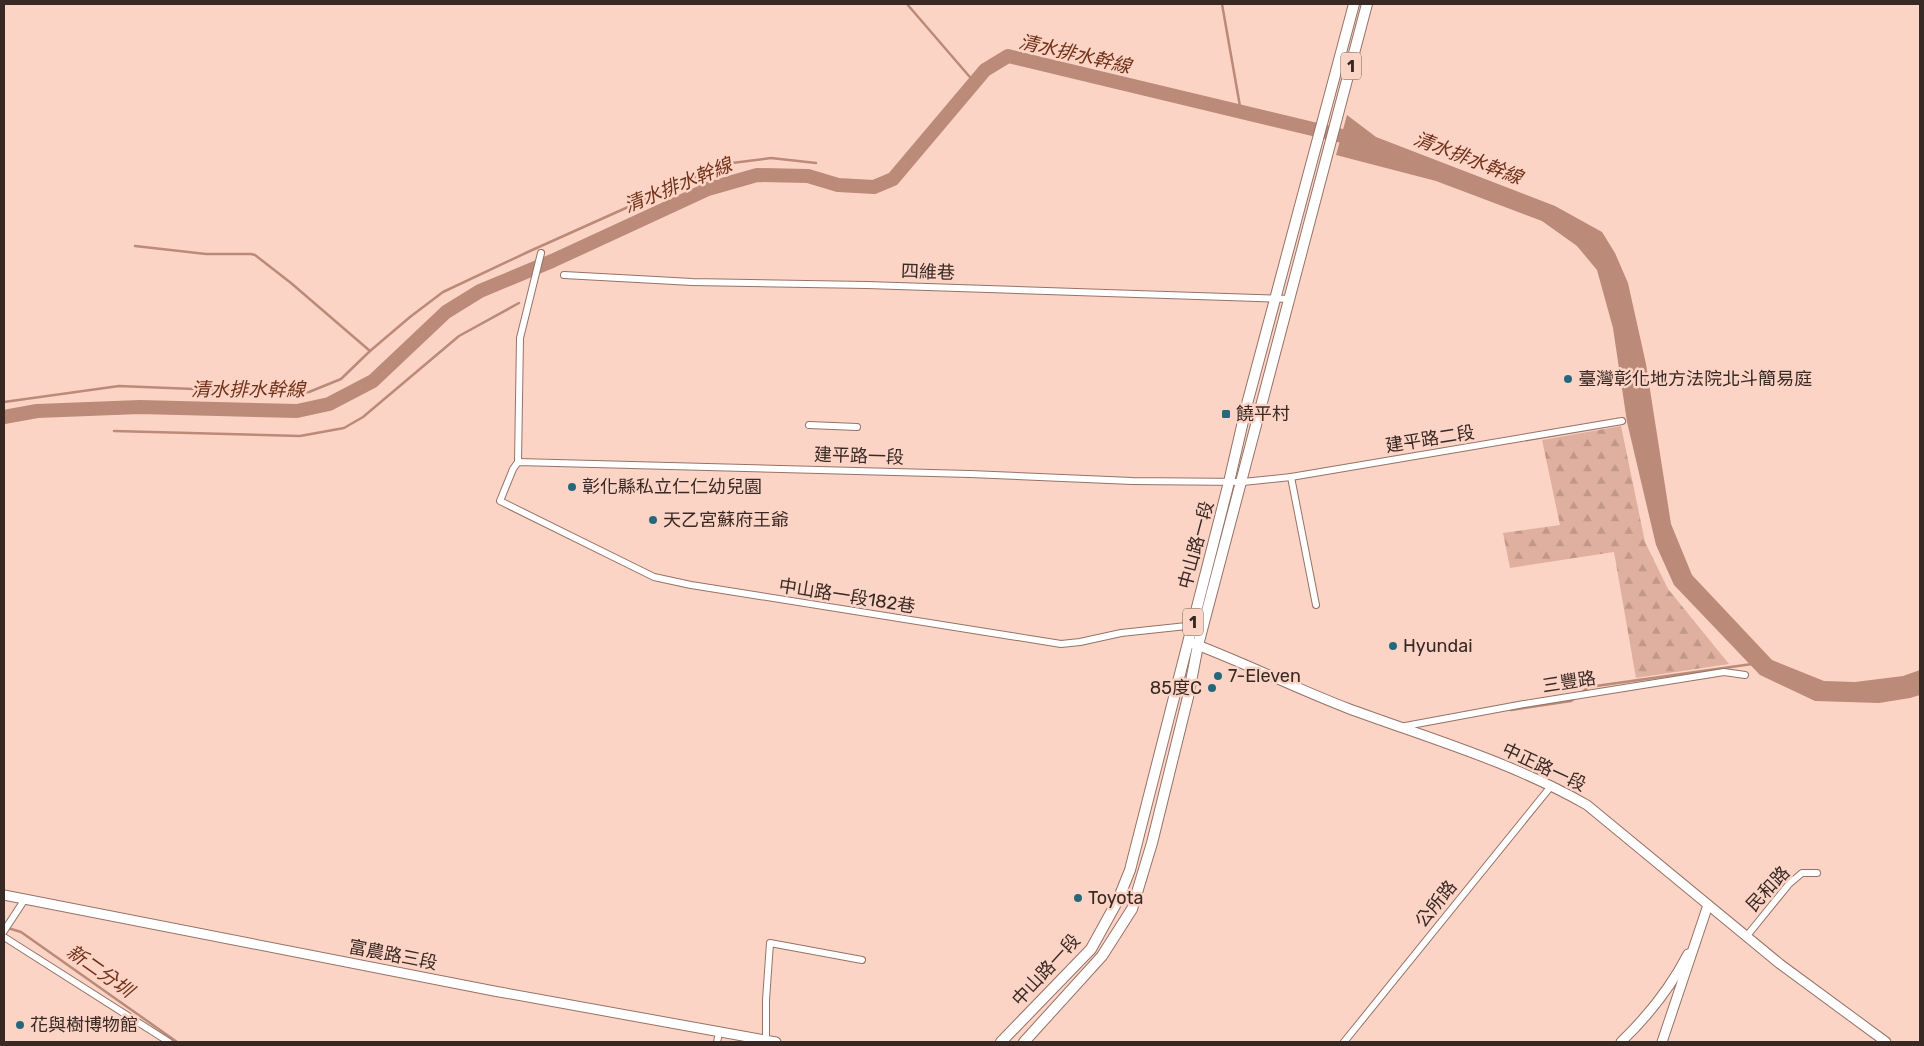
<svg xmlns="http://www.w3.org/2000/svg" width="1924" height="1046" viewBox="0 0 1924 1046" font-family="Rubik,'Noto Sans TC',sans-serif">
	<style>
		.forest { fill: url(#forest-firs) }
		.water { fill: #bb8a78 }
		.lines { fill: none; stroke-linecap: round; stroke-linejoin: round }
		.stream { stroke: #bb8a78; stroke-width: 2.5 }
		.river { stroke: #bb8a78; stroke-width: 14 }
		.street-casing { stroke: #967266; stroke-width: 8 }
		.secondary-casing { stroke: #967266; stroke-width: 11 }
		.primary-casing { stroke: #967266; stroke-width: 12 }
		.street { stroke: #fff; stroke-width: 6 }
		.secondary { stroke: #fff; stroke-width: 9 }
		.primary { stroke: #fff; stroke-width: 10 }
		.poi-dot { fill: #26687b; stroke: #fcd4c6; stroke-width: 2 }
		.labels { text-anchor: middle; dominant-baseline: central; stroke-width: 5; stroke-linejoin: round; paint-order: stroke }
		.shield { fill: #fcd4c6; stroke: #735c55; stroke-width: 1 }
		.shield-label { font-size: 16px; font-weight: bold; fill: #382924 }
		.street-label { font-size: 18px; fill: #382924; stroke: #fcd4c6 }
		.poi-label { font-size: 18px; fill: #382924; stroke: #fcd4c6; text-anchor: start }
		.water-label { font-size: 19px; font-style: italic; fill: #713219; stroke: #fcd4c6 }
	</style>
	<defs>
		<pattern id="forest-firs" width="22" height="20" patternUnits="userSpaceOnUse" patternTransform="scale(1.25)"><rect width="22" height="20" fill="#dfb09f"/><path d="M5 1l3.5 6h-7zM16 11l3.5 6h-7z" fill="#c09789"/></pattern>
	</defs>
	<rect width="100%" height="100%" fill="#fcd4c6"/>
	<path class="forest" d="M1621,426L1645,542L1668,589L1729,664L1636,678L1614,552L1510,568L1503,533L1560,525L1542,440Z"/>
	<path class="water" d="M1347,115L1376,137L1555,206L1602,232L1615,253L1628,283L1646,364L1671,524L1692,575L1772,660L1824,681L1855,682L1903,676L1920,670V695L1910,698L1879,703L1815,701L1760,675L1674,585L1656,545L1627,422L1613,328L1597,270L1577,246L1542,221L1436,181L1336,155Z"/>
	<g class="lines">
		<g class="stream">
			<path d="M907,4L975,83"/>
			<path d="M1222,4L1241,112"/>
			<path d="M135,246L206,254H251L255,255L291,283L370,351"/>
			<path d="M4,402L119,386L295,393L309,392L341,379L370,351L410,317L443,292L530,251L724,164L771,158L816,163"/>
			<path d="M114,431L300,436L344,428L363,417L459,336L519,303"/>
			<path d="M1581,693L1589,687L1752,664"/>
			<path d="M1511,710L1571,701L1575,698"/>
			<path d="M8,928L21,932L177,1042"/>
		</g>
		<path class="river" d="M4,417L37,411L140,407L297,411L329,404L373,381L446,312L480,291L552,261L708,189L757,175L808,176L838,185L874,187L893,179L985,70L1008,56L1359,140"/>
		<g class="street-casing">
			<g id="street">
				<path d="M564,275L692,282L867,285L1290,299"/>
				<path d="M809,425L857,427"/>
				<path d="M518,462L520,338L541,253"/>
				<path d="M1291,477L1316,605"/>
				<path d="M1196,625L1121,633L1080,642L1061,644L691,585L654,577L500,501L513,469L518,462L970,474L1132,481L1243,482L1291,477L1622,421"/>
				<path d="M1400,727L1524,704L1724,672L1745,675"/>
				<path d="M4,931L25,899"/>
				<path d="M4,937L169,1042"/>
				<path d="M1746,937L1789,884L1802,873H1817"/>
				<path d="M766,1040V1000L770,943L862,960"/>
				<path d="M717,1042L719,1033"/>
				<path d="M1344,1042L1552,785"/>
			</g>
		</g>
		<g class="secondary-casing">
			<g id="secondary">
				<path d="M1192,643C1245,663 1295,688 1347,708C1428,738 1512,762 1587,805L1780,964L1886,1042"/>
				<path d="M4,895L494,991L776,1042"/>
				<path d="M1621,1042C1648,1016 1671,987 1688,954"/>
				<path d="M1662,1042L1708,905"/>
			</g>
		</g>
		<g class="primary-casing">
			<g id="primary">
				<path d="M1001,1042L1091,949L1118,900L1130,870L1229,482L1247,404L1354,4"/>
				<path d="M1024,1042L1102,956L1132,909L1152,843L1188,697L1198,645L1367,4"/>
			</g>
		</g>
		<use href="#street" class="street"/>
		<use href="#secondary" class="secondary"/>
		<use href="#primary" class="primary"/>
	</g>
	<g class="poi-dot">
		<circle cx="1568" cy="379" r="5"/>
		<rect x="1221" y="409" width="10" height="10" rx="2.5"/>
		<circle cx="572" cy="487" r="5"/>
		<circle cx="653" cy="520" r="5"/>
		<circle cx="1393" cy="646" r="5"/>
		<circle cx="1218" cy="676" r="5"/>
		<circle cx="1212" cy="688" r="5"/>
		<circle cx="1078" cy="898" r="5"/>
		<circle cx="20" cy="1025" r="5"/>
	</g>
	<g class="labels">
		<g class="shield">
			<rect x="1341" y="52.5" width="20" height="27" rx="4"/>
			<rect x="1183" y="608.5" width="20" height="27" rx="4"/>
		</g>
		<g class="shield-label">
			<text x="1351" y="66">1</text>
			<text x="1193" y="622">1</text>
		</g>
		<g class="street-label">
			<text transform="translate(928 272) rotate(2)">四維巷</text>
			<text transform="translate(1430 439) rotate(-9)">建平路二段</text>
			<text transform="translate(859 456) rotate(2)">建平路一段</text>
			<text transform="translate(1196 545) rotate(-75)">中山路一段</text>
			<text transform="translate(847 596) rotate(9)">中山路一段182巷</text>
			<text transform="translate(1569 682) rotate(-9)">三豐路</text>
			<text transform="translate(1544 767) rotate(25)">中正路一段</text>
			<text transform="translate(1768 889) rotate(-47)">民和路</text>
			<text transform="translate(1436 904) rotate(-51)">公所路</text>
			<text transform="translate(393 955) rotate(11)">富農路三段</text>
			<text transform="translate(1046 970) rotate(-47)">中山路一段</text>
		</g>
		<g class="poi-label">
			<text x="1578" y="379">臺灣彰化地方法院北斗簡易庭</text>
			<text x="1236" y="414">饒平村</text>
			<text x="582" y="487">彰化縣私立仁仁幼兒園</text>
			<text x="663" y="520">天乙宮蘇府王爺</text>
			<text x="1403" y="646">Hyundai</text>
			<text x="1228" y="676">7-Eleven</text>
			<text x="1202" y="688" text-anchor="end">85度C</text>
			<text x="1088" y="898">Toyota</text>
			<text x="30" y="1025">花與樹博物館</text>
		</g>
		<g class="water-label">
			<text transform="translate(1075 54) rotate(13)">清水排水幹線</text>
			<text transform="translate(1468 158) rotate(21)">清水排水幹線</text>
			<text transform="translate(678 185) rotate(-22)">清水排水幹線</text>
			<text x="248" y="389">清水排水幹線</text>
			<text transform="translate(100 971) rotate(35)">新二分圳</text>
		</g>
	</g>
	<rect width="1924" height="1046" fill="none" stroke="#382924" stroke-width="10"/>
</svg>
